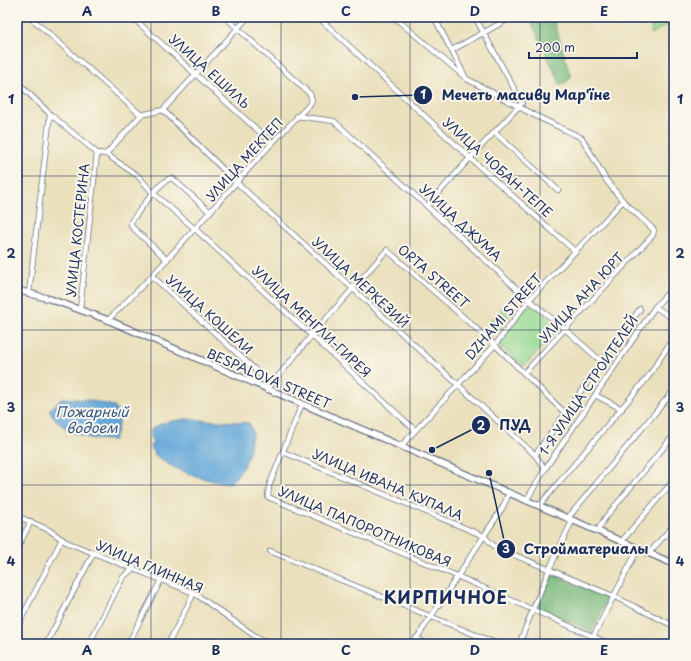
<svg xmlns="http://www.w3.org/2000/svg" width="691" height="661" viewBox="0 0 691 661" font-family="'Playpen Sans',sans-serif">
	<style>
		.green { fill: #94d890; stroke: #588477 }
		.forest { fill: #77b87a; stroke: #49746c }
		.water { fill: #63a7d8; stroke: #3f6b9b }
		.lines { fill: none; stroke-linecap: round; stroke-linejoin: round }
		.minor-casing { stroke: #636d7f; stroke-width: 6 }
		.major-casing { stroke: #636d7f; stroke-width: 8 }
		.minor { stroke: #fff; stroke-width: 4.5 }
		.major { stroke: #fff; stroke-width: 5.5 }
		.grid { fill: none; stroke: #1b2f5e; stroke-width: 1; stroke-opacity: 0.55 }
		.labels { text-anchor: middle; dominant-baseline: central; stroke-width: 4; stroke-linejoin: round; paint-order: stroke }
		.street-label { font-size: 13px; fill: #1b2f5e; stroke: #fbf7ec }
		.water-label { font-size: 14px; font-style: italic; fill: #345989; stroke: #fbf7ec }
		.district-label { font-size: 17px; font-weight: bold; letter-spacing: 1px; fill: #1b2f5e; stroke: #fbf7ec }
		.leader { fill: none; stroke: #1b2f5e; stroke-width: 1.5 }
		.callout-dot { fill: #1b2f5e; stroke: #fbf7ec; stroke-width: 1.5 }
		.mark-label { font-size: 12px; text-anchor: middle; font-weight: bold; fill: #fff }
		.callout-label { font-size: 14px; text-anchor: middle; font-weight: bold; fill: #1b2f5e; stroke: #fbf7ec; stroke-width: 4; stroke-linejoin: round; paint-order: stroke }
		.neatline { fill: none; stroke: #1b2f5e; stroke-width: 1.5 }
		.grid-label { font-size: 13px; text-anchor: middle; font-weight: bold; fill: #1b2f5e }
	</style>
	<rect width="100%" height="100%" fill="#fbf7ec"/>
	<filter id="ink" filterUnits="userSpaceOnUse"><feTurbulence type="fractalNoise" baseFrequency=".025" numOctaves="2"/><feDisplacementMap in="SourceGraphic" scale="8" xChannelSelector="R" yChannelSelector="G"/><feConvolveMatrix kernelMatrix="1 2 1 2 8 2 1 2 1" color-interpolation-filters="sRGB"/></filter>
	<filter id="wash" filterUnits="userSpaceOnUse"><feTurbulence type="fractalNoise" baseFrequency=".012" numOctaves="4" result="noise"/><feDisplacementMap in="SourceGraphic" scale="16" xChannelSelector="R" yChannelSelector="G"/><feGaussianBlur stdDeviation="0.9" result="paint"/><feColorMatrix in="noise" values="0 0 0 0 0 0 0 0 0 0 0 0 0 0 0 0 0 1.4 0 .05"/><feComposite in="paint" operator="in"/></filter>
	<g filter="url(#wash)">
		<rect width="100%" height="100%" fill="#eae0bc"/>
		<g class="green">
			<path d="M653,17H674V21L651,34Z"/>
			<path d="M534,306L560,328L524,366L498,344L527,307Z"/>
			<path d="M503,307L511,314L496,331L488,324Z"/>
		</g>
		<g class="forest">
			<path d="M529,17H553L571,78L561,86Z"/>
			<path d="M551,573L608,598L592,632L536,607Z"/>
		</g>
		<g class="water">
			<path d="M63,398L88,400L114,406L120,418L114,440C86,440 64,434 49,410Z"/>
			<path d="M185,419L249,423L253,433C250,439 251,446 249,452C246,464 238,477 228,484C208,481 158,467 150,447L153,442C140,424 173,421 185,419Z"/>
		</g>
	</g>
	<g filter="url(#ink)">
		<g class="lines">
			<g class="minor-casing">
				<g id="minor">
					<path d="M30,17L141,115"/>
					<path d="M132,17L272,143"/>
					<path d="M318,17L470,158L576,252"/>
					<path d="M394,17L467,79L536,116L582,138L606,180L623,201L654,230L653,235L524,373"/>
					<path d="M434,17L466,78"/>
					<path d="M452,50L512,17"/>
					<path d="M17,82L50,114L97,153L106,154L138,176L153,193L194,228L415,430"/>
					<path d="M163,110L237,183L535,455L545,469"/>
					<path d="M297,116L334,121L529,300L566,330L602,362"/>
					<path d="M494,132L558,190"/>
					<path d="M106,154L141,115L163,110L248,17"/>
					<path d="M427,206L470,158L522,103L475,17"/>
					<path d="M167,260L131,226V222C139,211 160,180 172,178L210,212"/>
					<path d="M152,276L271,384"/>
					<path d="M29,293L50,114"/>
					<path d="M655,307L674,319"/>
					<path d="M80,309L97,153"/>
					<path d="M108,320L152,276L272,143L310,104L312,100L310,94L225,17"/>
					<path d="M267,390L311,336L387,250L495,345L565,413"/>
					<path d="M595,395L622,409"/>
					<path d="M302,404L269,486L268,497L457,576L610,644"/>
					<path d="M400,447L495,345L529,300L623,201"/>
					<path d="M283,452L484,536L495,547L613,596L674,626"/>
					<path d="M535,455L640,309"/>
					<path d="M526,501L545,469L655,307L674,286"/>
					<path d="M539,506L648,377L674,337"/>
					<path d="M17,516L49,530L66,542L194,593L255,636L270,644"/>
					<path d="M567,519L674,390"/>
					<path d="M597,532L605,518L674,435"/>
					<path d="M621,542L674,480"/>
					<path d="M17,549L31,521"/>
					<path d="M270,551L498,644"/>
					<path d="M649,553L674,525"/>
					<path d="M17,627L62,539"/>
					<path d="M593,637L638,549"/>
					<path d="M416,638L427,644"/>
					<path d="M46,644L93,554"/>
					<path d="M89,644L123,577L134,568"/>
					<path d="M128,644L161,580"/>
					<path d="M168,644L194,593"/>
					<path d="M413,644L503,507L509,493"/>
					<path d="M519,644L549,570L572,521"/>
				</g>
			</g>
			<g class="major-casing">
				<path id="major" d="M17,290L50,299L108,320L674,564"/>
			</g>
			<use href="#minor" class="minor"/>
			<use href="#major" class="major"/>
		</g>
	</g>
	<path class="grid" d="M151,17V644M281,17V644M410,17V644M540,17V644M17,176H674M17,330H674M17,485H674"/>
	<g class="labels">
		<g class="street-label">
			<text transform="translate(210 71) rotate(42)">УЛИЦА ЕШИЛЬ</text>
			<text transform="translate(244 159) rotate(-48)">УЛИЦА МЕКТЕП</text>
			<text transform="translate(498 167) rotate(42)">УЛИЦА ЧОБАН-ТЕПЕ</text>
			<text transform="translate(461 222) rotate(43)">УЛИЦА ДЖУМА</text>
			<text transform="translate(77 230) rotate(-84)">УЛИЦА КОСТЕРИНА</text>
			<text transform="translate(434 276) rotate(41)">ORTA STREET</text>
			<text transform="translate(361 282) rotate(43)">УЛИЦА МЕРКЕЗИЙ</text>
			<text transform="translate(581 297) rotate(-47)">УЛИЦА АНА ЮРТ</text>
			<text transform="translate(210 314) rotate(42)">УЛИЦА КОШЕЛИ</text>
			<text transform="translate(503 316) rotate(-49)">DZHAMI STREET</text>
			<text transform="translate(312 321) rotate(43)">УЛИЦА МЕНГЛИ-ГИРЕЯ</text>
			<text transform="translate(269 378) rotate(23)">BESPALOVA STREET</text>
			<text transform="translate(588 385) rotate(-56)">1-Я УЛИЦА СТРОИТЕЛЕЙ</text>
			<text transform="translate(388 484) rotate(23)">УЛИЦА ИВАНА КУПАЛА</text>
			<text transform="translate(365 526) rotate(23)">УЛИЦА ПАПОРОТНИКОВАЯ</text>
			<text transform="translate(150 566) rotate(23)">УЛИЦА ГЛИННАЯ</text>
		</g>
		<g class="water-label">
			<text x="92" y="411">Пожарный<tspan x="92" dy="16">водоем</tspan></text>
		</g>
		<g class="district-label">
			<text x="446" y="597">КИРПИЧНОЕ</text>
		</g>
	</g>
	<path class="leader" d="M355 97L423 95M432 450L481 425M489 473L506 549"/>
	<g class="callout-dot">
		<circle cx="355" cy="97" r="4"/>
		<circle cx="432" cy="450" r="4"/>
		<circle cx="489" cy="473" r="4"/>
		<circle cx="423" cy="95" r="10"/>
		<circle cx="481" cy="425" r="10"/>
		<circle cx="506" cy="549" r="10"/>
	</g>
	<g class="mark-label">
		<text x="423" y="99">1</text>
		<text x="481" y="430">2</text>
		<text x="506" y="553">3</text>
	</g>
	<g class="callout-label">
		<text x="526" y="100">Мечеть масиву Мар'їне</text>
		<text x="515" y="430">ПУД</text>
		<text x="586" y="554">Стройматериалы</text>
	</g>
	<rect width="691" height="661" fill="none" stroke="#fbf7ec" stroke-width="44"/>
	<path d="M529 52v6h108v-6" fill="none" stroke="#1b2f5e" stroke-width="2"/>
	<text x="535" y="52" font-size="12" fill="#1b2f5e" stroke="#fbf7ec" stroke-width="3" paint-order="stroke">200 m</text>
	<rect x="22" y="22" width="647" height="617" class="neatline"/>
	<g class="grid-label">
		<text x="87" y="16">A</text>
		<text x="216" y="16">B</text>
		<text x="346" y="16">C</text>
		<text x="475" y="16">D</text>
		<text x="604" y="16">E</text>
		<text x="11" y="104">1</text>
		<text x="680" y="104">1</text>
		<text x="11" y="258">2</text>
		<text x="680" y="258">2</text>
		<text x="11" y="412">3</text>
		<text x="680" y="412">3</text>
		<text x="11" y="566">4</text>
		<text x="680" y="566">4</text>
		<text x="87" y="655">A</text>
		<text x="216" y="655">B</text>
		<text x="346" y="655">C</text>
		<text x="475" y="655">D</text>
		<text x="604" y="655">E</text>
	</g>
</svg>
